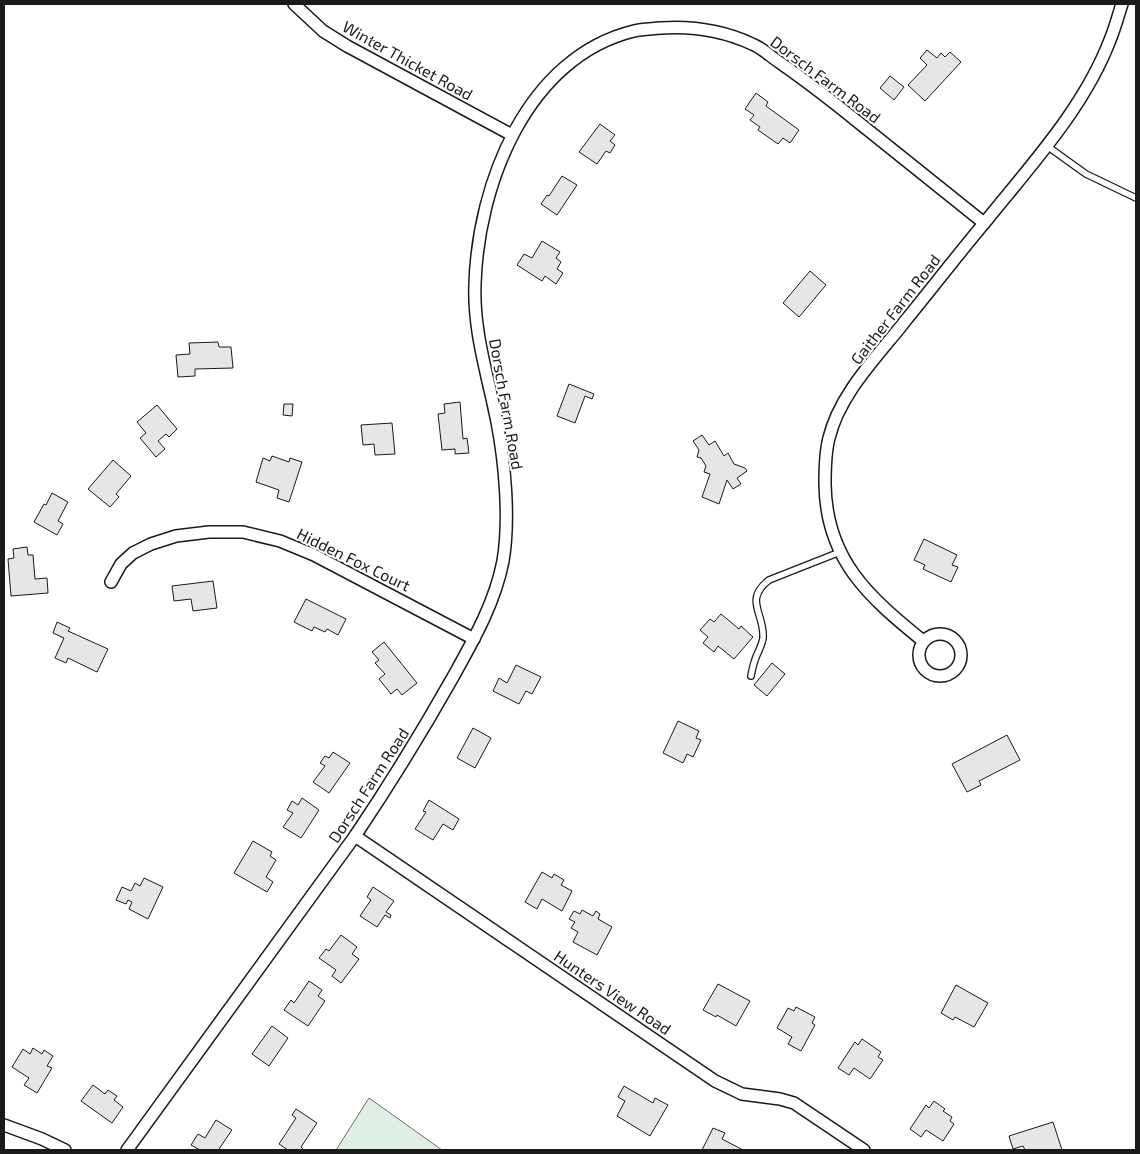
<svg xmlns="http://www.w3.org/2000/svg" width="1140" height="1154" viewBox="0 0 1140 1154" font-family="'Exo 2',sans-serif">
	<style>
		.green { fill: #e0efe3; stroke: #6a6a6a }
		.building { fill: #e6e6e6; stroke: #1a1a1a }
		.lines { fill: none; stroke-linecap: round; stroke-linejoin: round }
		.lane-casing { stroke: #1a1a1a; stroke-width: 8 }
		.street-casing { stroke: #1a1a1a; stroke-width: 14 }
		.lane { stroke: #fff; stroke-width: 5.5 }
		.street { stroke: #fff; stroke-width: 11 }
		.labels { text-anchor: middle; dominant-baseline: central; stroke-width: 4; stroke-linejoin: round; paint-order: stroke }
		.street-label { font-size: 16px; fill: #1a1a1a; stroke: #fff }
	</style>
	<rect width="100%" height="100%" fill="#fff"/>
	<path class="green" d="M369,1098L442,1150H336Z"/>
	<g class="building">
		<path d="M927,50L937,58L941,53L945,57L950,52L961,62L925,101L908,85L927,65L920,58Z"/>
		<path d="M890,76L904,87L894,100L880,88Z"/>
		<path d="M756,93L768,102L766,106L799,130L790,143L783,138L778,144L758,130L760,127L750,120L754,115L745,109Z"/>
		<path d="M600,124L615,135L610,141L615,145L610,153L606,151L597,164L579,152Z"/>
		<path d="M562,176L577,185L557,215L541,204L547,195L549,196Z"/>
		<path d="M542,241L560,252L556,258L561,262L557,269L563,273L556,284L545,276L542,281L517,265L524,254L532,258Z"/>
		<path d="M810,271L826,285L799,317L783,303Z"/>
		<path d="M218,342L219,347H231L233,368L195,369V376L178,377L176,355L190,354L189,343Z"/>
		<path d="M569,384L594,394L592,399L585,396L575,423L557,416Z"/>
		<path d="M460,402L463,439L467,438L469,453L455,454V449L442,450L438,414L445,413L444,404Z"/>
		<path d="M284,404H293L292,416L283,415Z"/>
		<path d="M157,405L177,429L169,437L166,434L158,441L165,449L156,457L140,438L146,433L137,422Z"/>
		<path d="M392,423L395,454L375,455L374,444L363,445L361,425Z"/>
		<path d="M702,435L709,445L715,441L724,456L728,453L734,464L745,468L747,471L737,478L741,484L733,489L727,480L719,504L702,497L710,474L704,472L706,466L701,458L697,457L699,450L693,441Z"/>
		<path d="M272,456L289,462L290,458L302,462L289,502L277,498L279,490L256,482L263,458L270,461Z"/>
		<path d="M113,460L131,476L116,494L119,497L110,507L88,489Z"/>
		<path d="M52,493L68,502L58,521L63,524L57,535L34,522L44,504L46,505Z"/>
		<path d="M924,539L957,555L952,565L958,567L951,582L923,569L925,565L914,560Z"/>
		<path d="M27,547L28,555H33L35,579L47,578L48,593L11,596L8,559L14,558L13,549Z"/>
		<path d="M213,581L217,608L193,611L191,599L174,601L172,586Z"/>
		<path d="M306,599L346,619L338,635L327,629L325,632L314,627L312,631L294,622Z"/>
		<path d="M721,614L739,629L741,626L753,637L734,659L718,646L714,652L703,643L708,637L700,630L710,619L714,622Z"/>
		<path d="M57,622L70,628L68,631L108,649L97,672L68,658L66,663L55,658L64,638L53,633Z"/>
		<path d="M384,642L417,683L402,695L397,689L391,694L379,679L385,674L375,663L379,660L372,652Z"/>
		<path d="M772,663L785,674L767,696L754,685Z"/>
		<path d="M516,665L541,677L532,694L526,691L519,704L493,691L499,678L507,683Z"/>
		<path d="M678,721L699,731L696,738L701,740L693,757L687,754L683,763L663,753Z"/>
		<path d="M473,728L491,738L475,768L457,758Z"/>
		<path d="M1007,735L1020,760L979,781L981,785L967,792L952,764Z"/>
		<path d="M333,752L350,763L329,793L313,782L325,766L320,763L325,756L329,758Z"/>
		<path d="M302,798L319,810L301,838L283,827L293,813L287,810L292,801L298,805Z"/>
		<path d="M429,800L459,819L453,830L443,824L433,840L415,829L426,812L423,811Z"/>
		<path d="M253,841L272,852L270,856L276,860L266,877L273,882L267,892L234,873Z"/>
		<path d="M542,872L552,878L554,874L564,880L561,885L572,891L562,911L542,899L537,909L525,902Z"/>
		<path d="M144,878L163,887L148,919L129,909L132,902L128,900L126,904L116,900L122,887L131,891L135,883L140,886Z"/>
		<path d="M373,887L394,901L386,912L391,915L390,918L385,915L377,927L360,916L371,900L367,897Z"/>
		<path d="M582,910L593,916L596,911L600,914L598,919L612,927L597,955L573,942L578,932L571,928L575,922L569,919L574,911L580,914Z"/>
		<path d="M341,935L357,947L352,954L359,959L341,983L332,976L336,970L319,958L326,949L329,951Z"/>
		<path d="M309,981L322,990L318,996L325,1001L308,1026L284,1010L291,1000L294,1003Z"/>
		<path d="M718,984L750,1001L736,1026L717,1015L716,1017L703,1010Z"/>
		<path d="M956,985L988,1003L974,1027L955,1017L953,1020L941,1013Z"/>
		<path d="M796,1007L815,1017L812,1023L815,1025L801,1051L788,1044L792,1037L777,1028L788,1008L794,1011Z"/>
		<path d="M272,1026L288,1038L269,1066L252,1054Z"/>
		<path d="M862,1039L881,1052L878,1057L883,1060L870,1079L854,1068L849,1075L838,1068L855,1042L858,1045Z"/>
		<path d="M33,1048L42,1054L44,1050L53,1056L47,1066L52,1068L37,1093L24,1085L29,1078L12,1067L23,1049L30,1054Z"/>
		<path d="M93,1085L105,1094L108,1090L117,1096L114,1100L123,1107L112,1123L81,1101Z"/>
		<path d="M624,1086L653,1103L655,1098L668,1105L650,1136L617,1116L625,1101L618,1097Z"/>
		<path d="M934,1101L945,1109L943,1111L952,1117L950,1121L954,1124L943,1141L926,1130L921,1137L910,1129L926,1105L929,1108Z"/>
		<path d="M296,1109L317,1123L301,1147L304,1150H288L279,1144L296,1118L292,1115Z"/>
		<path d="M216,1120L232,1130L219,1149L221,1150H200L191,1145L198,1134L205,1138Z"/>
		<path d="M1053,1122L1062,1150H1025L1023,1146L1013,1149L1009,1136Z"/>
		<path d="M713,1128L725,1133L722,1139L743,1150H702Z"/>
	</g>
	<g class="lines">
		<g class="lane-casing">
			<g id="lane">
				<path d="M1047,146L1086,174L1136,198"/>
				<path d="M751,676C752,671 753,665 755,660C757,653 762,646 763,638C765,614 743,600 769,580L840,552"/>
			</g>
		</g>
		<g class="street-casing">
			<g id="street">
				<path d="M294,4L323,31L347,46L512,135"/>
				<path d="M111,582L121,564L133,553L151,544L176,536L209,532H243L280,541L314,555L474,639"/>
				<circle cx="940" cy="655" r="21"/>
				<path d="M923,641C869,597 826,560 825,484C825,469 825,453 829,438C840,393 878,356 906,320C933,287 959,253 986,221C1031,165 1084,108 1110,40C1115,28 1118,16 1122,4"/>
				<path d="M355,836L715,1081L742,1094L780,1099L794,1103L864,1150"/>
				<path d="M4,1125L42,1139L65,1150"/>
				<path d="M127,1150L355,836C390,784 422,732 453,677C473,641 495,603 503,561C510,520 505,463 497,422C488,376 473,331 475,284C478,184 527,57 634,31C642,29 652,29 661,28C692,26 724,31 752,44C762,48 770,56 779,62C799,76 819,91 838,106C887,145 935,184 984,223"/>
			</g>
		</g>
		<use href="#lane" class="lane"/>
		<use href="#street" class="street"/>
	</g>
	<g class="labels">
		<g class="street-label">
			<text transform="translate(408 60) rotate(29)">Winter Thicket Road</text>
			<text transform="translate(826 79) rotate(37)">Dorsch Farm Road</text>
			<text transform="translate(895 309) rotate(-52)">Gaither Farm Road</text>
			<text transform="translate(507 404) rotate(80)">Dorsch Farm Road</text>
			<text transform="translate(354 559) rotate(26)">Hidden Fox Court</text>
			<text transform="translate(368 785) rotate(-57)">Dorsch Farm Road</text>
			<text transform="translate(613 992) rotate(34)">Hunters View Road</text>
		</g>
	</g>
	<rect width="1140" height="1154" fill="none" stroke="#1a1a1a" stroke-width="10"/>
</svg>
